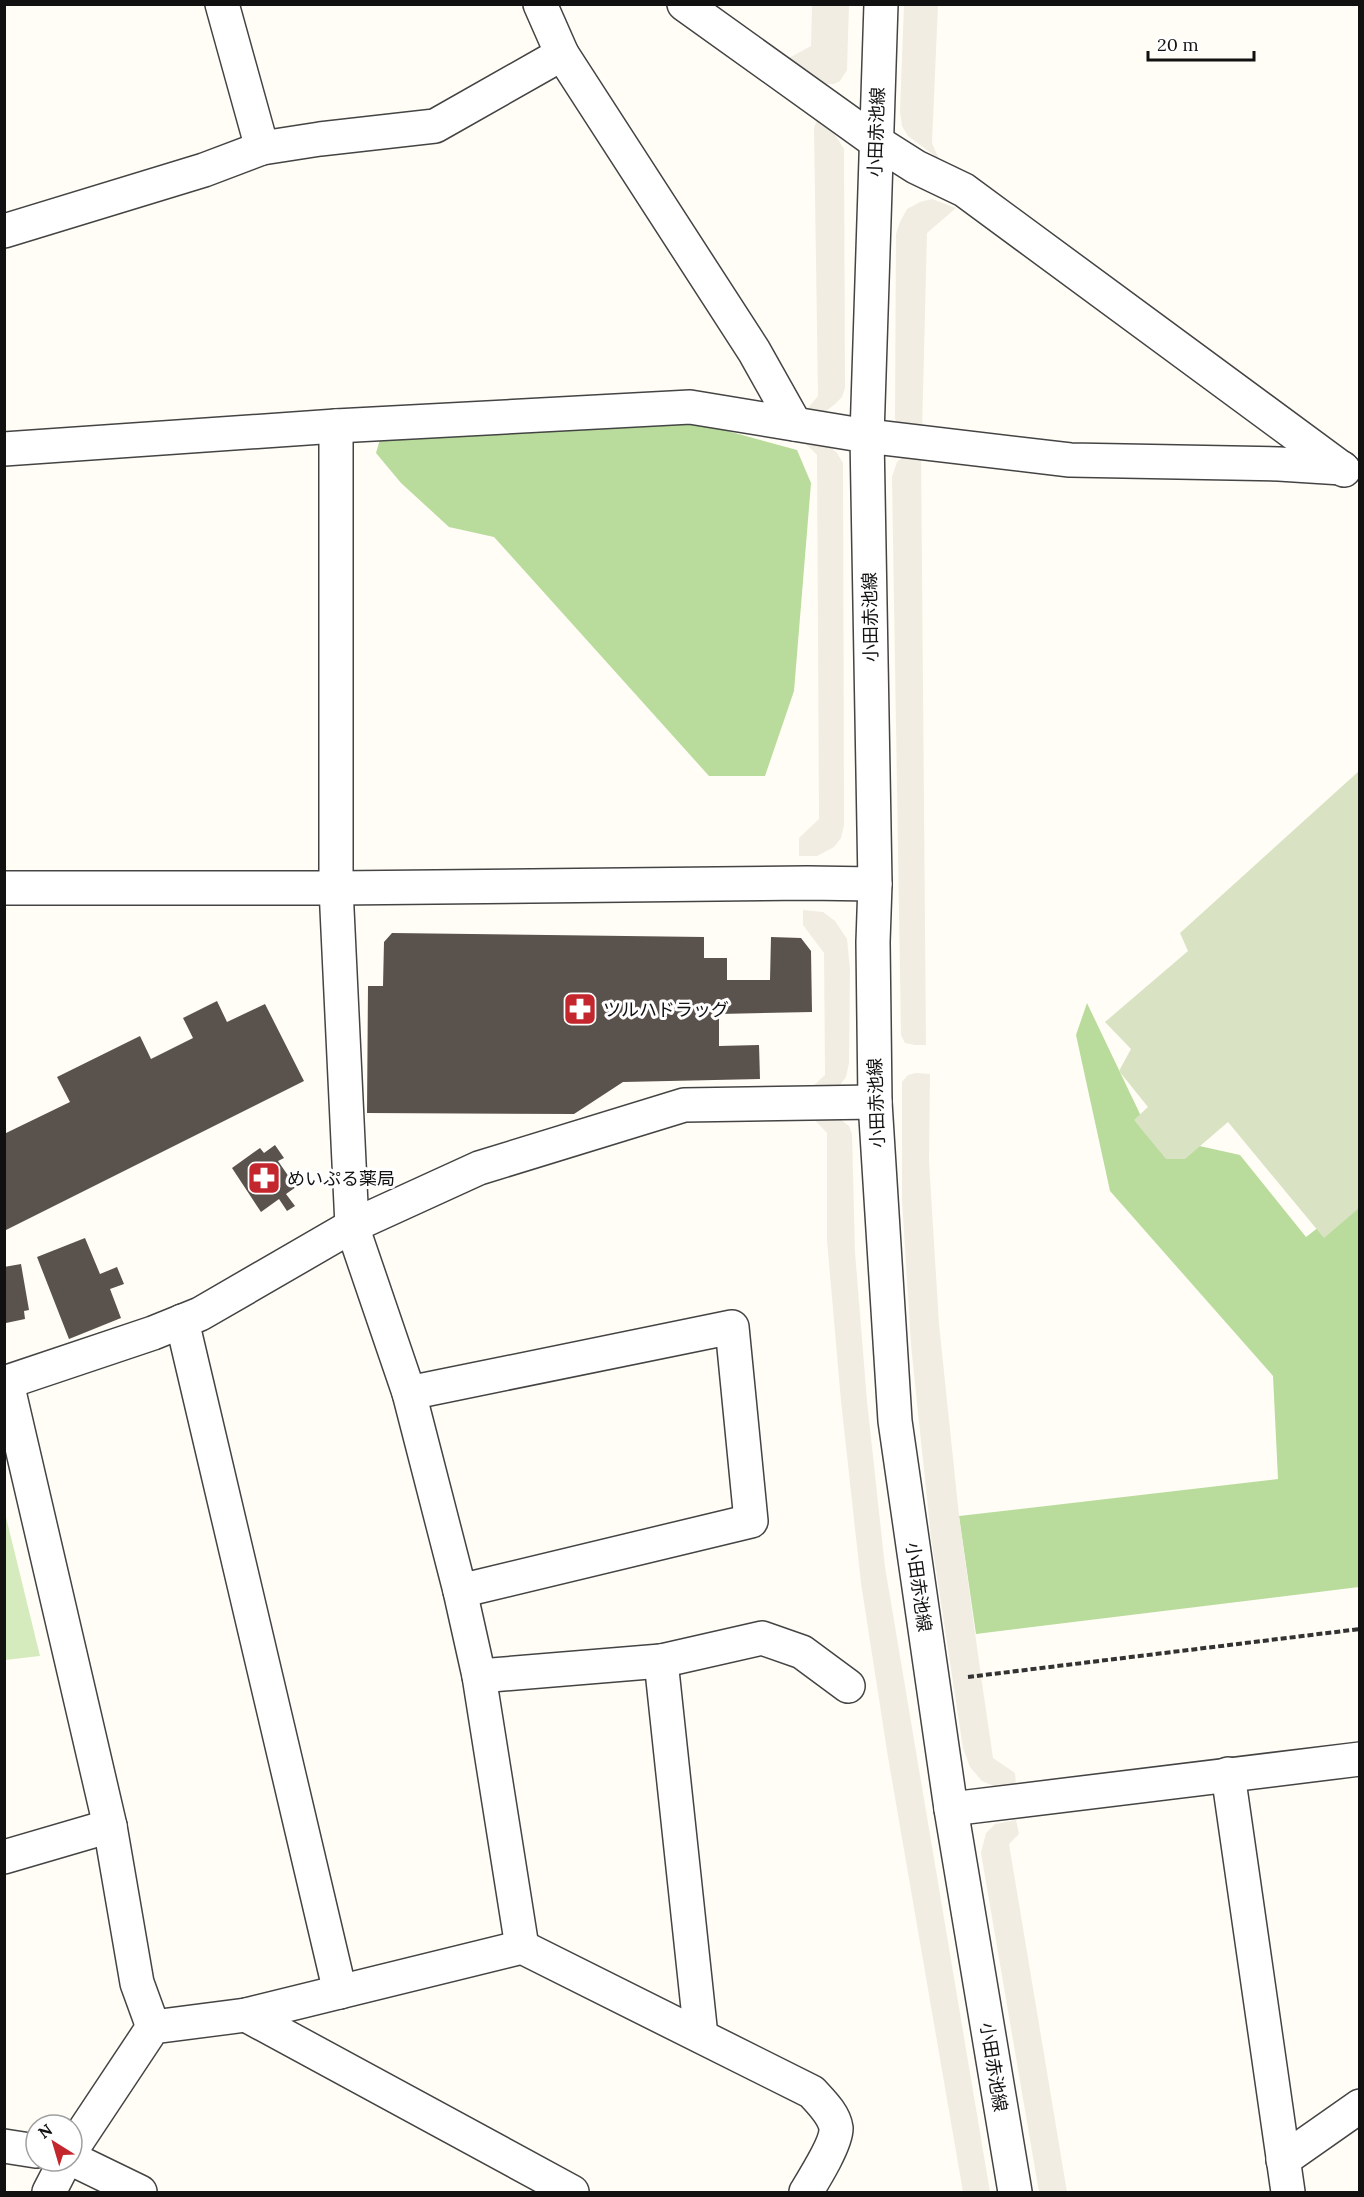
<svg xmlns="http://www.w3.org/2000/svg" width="1364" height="2197" viewBox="0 0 1364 2197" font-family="Lora,'Noto Sans JP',serif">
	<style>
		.green { fill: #d5ebbd }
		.forest { fill: #b9dc9c }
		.cemetery { fill: #d9e3c4 }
		.plaza { fill: #f1ede2 }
		.building { fill: #5a524d }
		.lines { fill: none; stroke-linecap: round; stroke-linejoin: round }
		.minor-casing { stroke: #444; stroke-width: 36 }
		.path { stroke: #333; stroke-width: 4; stroke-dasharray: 6 3; stroke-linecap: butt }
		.minor { stroke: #fff; stroke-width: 33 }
		.labels { text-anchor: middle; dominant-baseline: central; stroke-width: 6; stroke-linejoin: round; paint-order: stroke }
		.street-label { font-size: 18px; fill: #111; stroke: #fff }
		.poi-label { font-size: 18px; fill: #111; stroke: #fff; text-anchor: start }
	</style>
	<rect width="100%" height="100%" fill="#fffdf5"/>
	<path class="green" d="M5,1513L40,1656L5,1660H4Z"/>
	<g class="forest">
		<path d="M691,421L797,450L811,483L794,691L765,776H709L494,537L449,527L401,483L376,453L383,429Z"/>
		<path d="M1087,1003L1150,1135L1240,1155L1306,1237L1359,1196V1587L976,1634L959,1516L1278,1479L1273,1376L1110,1191L1076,1035Z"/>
	</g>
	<path class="cemetery" d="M1359,771V1208L1324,1238L1228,1122L1185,1159H1166L1134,1120L1148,1107L1119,1071L1131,1049L1105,1022L1188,951L1180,933Z"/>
	<g class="plaza">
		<path d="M812,5H849L847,70L840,81L834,84H827L787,59L811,46Z"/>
		<path d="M904,5H938L932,143L939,159L908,136L902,126L900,112Z"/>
		<path d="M817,120L835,135L844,149L845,388L842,397L835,404L825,412L813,416L803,414L818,396L814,128Z"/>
		<path d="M932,199L956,208L927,233L922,432L899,428L895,419L896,234L900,222L907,209L920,202Z"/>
		<path d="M797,435L827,444L837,453L843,463L844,825L841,838L834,847L817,856H799V838L819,819L817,455Z"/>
		<path d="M921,450L926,1045H915L905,1043L901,1035L892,477L897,462L907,454Z"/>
		<path d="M803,910L823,912L835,921L847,939L850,970L849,1063L846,1077L840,1085L833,1089H810L825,1075L824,953L803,925Z"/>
		<path d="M916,1073L930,1074L929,1161L939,1324L959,1516L981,1676L993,1758L1015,1773L1016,1785L996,1787L982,1781L970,1767L963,1748L931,1537L911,1345L902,1200V1082L908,1075Z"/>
		<path d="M811,1116L841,1120L849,1126L852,1134L855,1252L867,1401L885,1567L990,2192H963L888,1757L861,1583L841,1401L827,1240V1133Z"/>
		<path d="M1016,1820L1019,1834L1009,1844L1067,2192H1039L981,1853L986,1833L995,1824Z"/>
	</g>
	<g class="building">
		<path d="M392,933L704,937V958H727V980H770L771,937L801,938L811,951L812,1012L719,1014V1046L759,1045L760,1079L623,1082L574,1114L367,1113L368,986H383L384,942Z"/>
		<path d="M217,1001L227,1022L265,1004L304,1081L4,1231V1134L70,1102L57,1077L140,1036L151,1059L193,1038L183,1018Z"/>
		<path d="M275,1145L284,1158L278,1161L296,1187L286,1194L295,1206L287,1211L279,1199L261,1212L232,1168L260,1148L264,1153Z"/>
		<path d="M85,1238L100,1274L117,1267L124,1284L110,1289L121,1318L69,1339L37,1257Z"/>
		<path d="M21,1264L29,1310L24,1311L25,1319L6,1323L4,1316V1267Z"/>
	</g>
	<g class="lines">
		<g class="minor-casing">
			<g id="minor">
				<path d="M222,4L262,148"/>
				<path d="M540,4L562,54L754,351L795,424"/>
				<path d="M684,4L875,141L916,167L964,190L1344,470"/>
				<path d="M881,4L867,436L875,884L873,942L875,1102L895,1421L951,1809L1015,2192"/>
				<path d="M4,231L204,170L262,148L320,139L435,126L562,54"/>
				<path d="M336,426V888L352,1226L409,1393L460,1591L479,1676L522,1947"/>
				<path d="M4,449L336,426L690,407L867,436L1070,460L1279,464L1342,468"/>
				<path d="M4,888H336L807,883L875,884"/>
				<path d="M182,1321L340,1992"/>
				<path d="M4,1383L153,1333L200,1314L352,1226L479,1168L684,1105L875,1102"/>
				<path d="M7,1383L110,1826L137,1983L153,2027"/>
				<path d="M409,1393L732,1327L751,1521L460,1591"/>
				<path d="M661,1661L701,2036"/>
				<path d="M479,1676L661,1661L762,1638L802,1652L848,1686"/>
				<path d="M1228,1774L1288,2192"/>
				<path d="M951,1809L1360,1759"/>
				<path d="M4,1857L110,1826"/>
				<path d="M246,2015L572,2192"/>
				<path d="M4,2146L36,2151"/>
				<path d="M72,2149L153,2027L246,2015L522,1947L812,2092C821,2102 834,2114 836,2128C837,2142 814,2179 806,2192"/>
				<path d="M72,2159L140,2192"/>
				<path d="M1283,2160L1360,2106"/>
				<path d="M49,2192L65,2161"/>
			</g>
		</g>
		<path class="path" d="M968,1677L1360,1629"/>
		<use href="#minor" class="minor"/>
	</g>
	<defs>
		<g id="pharmacy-square" transform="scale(1.725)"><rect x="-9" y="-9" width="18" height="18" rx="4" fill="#c4262e" stroke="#fff"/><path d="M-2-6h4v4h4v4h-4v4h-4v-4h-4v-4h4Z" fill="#fff"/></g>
	</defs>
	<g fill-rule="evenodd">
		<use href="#pharmacy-square" x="580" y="1009"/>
		<use href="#pharmacy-square" x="264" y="1178"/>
	</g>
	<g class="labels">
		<g class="street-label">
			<text transform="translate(876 132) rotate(-88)">小田赤池線</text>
			<text transform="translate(870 617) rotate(-91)">小田赤池線</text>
			<text transform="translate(876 1103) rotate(-92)">小田赤池線</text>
			<text transform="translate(919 1587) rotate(82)">小田赤池線</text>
			<text transform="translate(994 2067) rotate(81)">小田赤池線</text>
		</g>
		<g class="poi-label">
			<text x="603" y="1009">ツルハドラッグ</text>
			<text x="287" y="1178">めいぷる薬局</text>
		</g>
	</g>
	<rect width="1364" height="2197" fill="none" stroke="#111111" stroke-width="12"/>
	<g transform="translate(54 2143) rotate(323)"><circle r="28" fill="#ffffff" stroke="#a0a0a0" stroke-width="1.5"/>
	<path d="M0-4.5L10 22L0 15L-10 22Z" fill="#c4262e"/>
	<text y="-9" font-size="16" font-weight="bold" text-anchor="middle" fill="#111111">N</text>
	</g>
	<path d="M1148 51v9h106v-9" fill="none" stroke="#111111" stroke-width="3"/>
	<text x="1157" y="51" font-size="18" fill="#111111" stroke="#ffffff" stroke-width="4.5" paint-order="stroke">20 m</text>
</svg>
